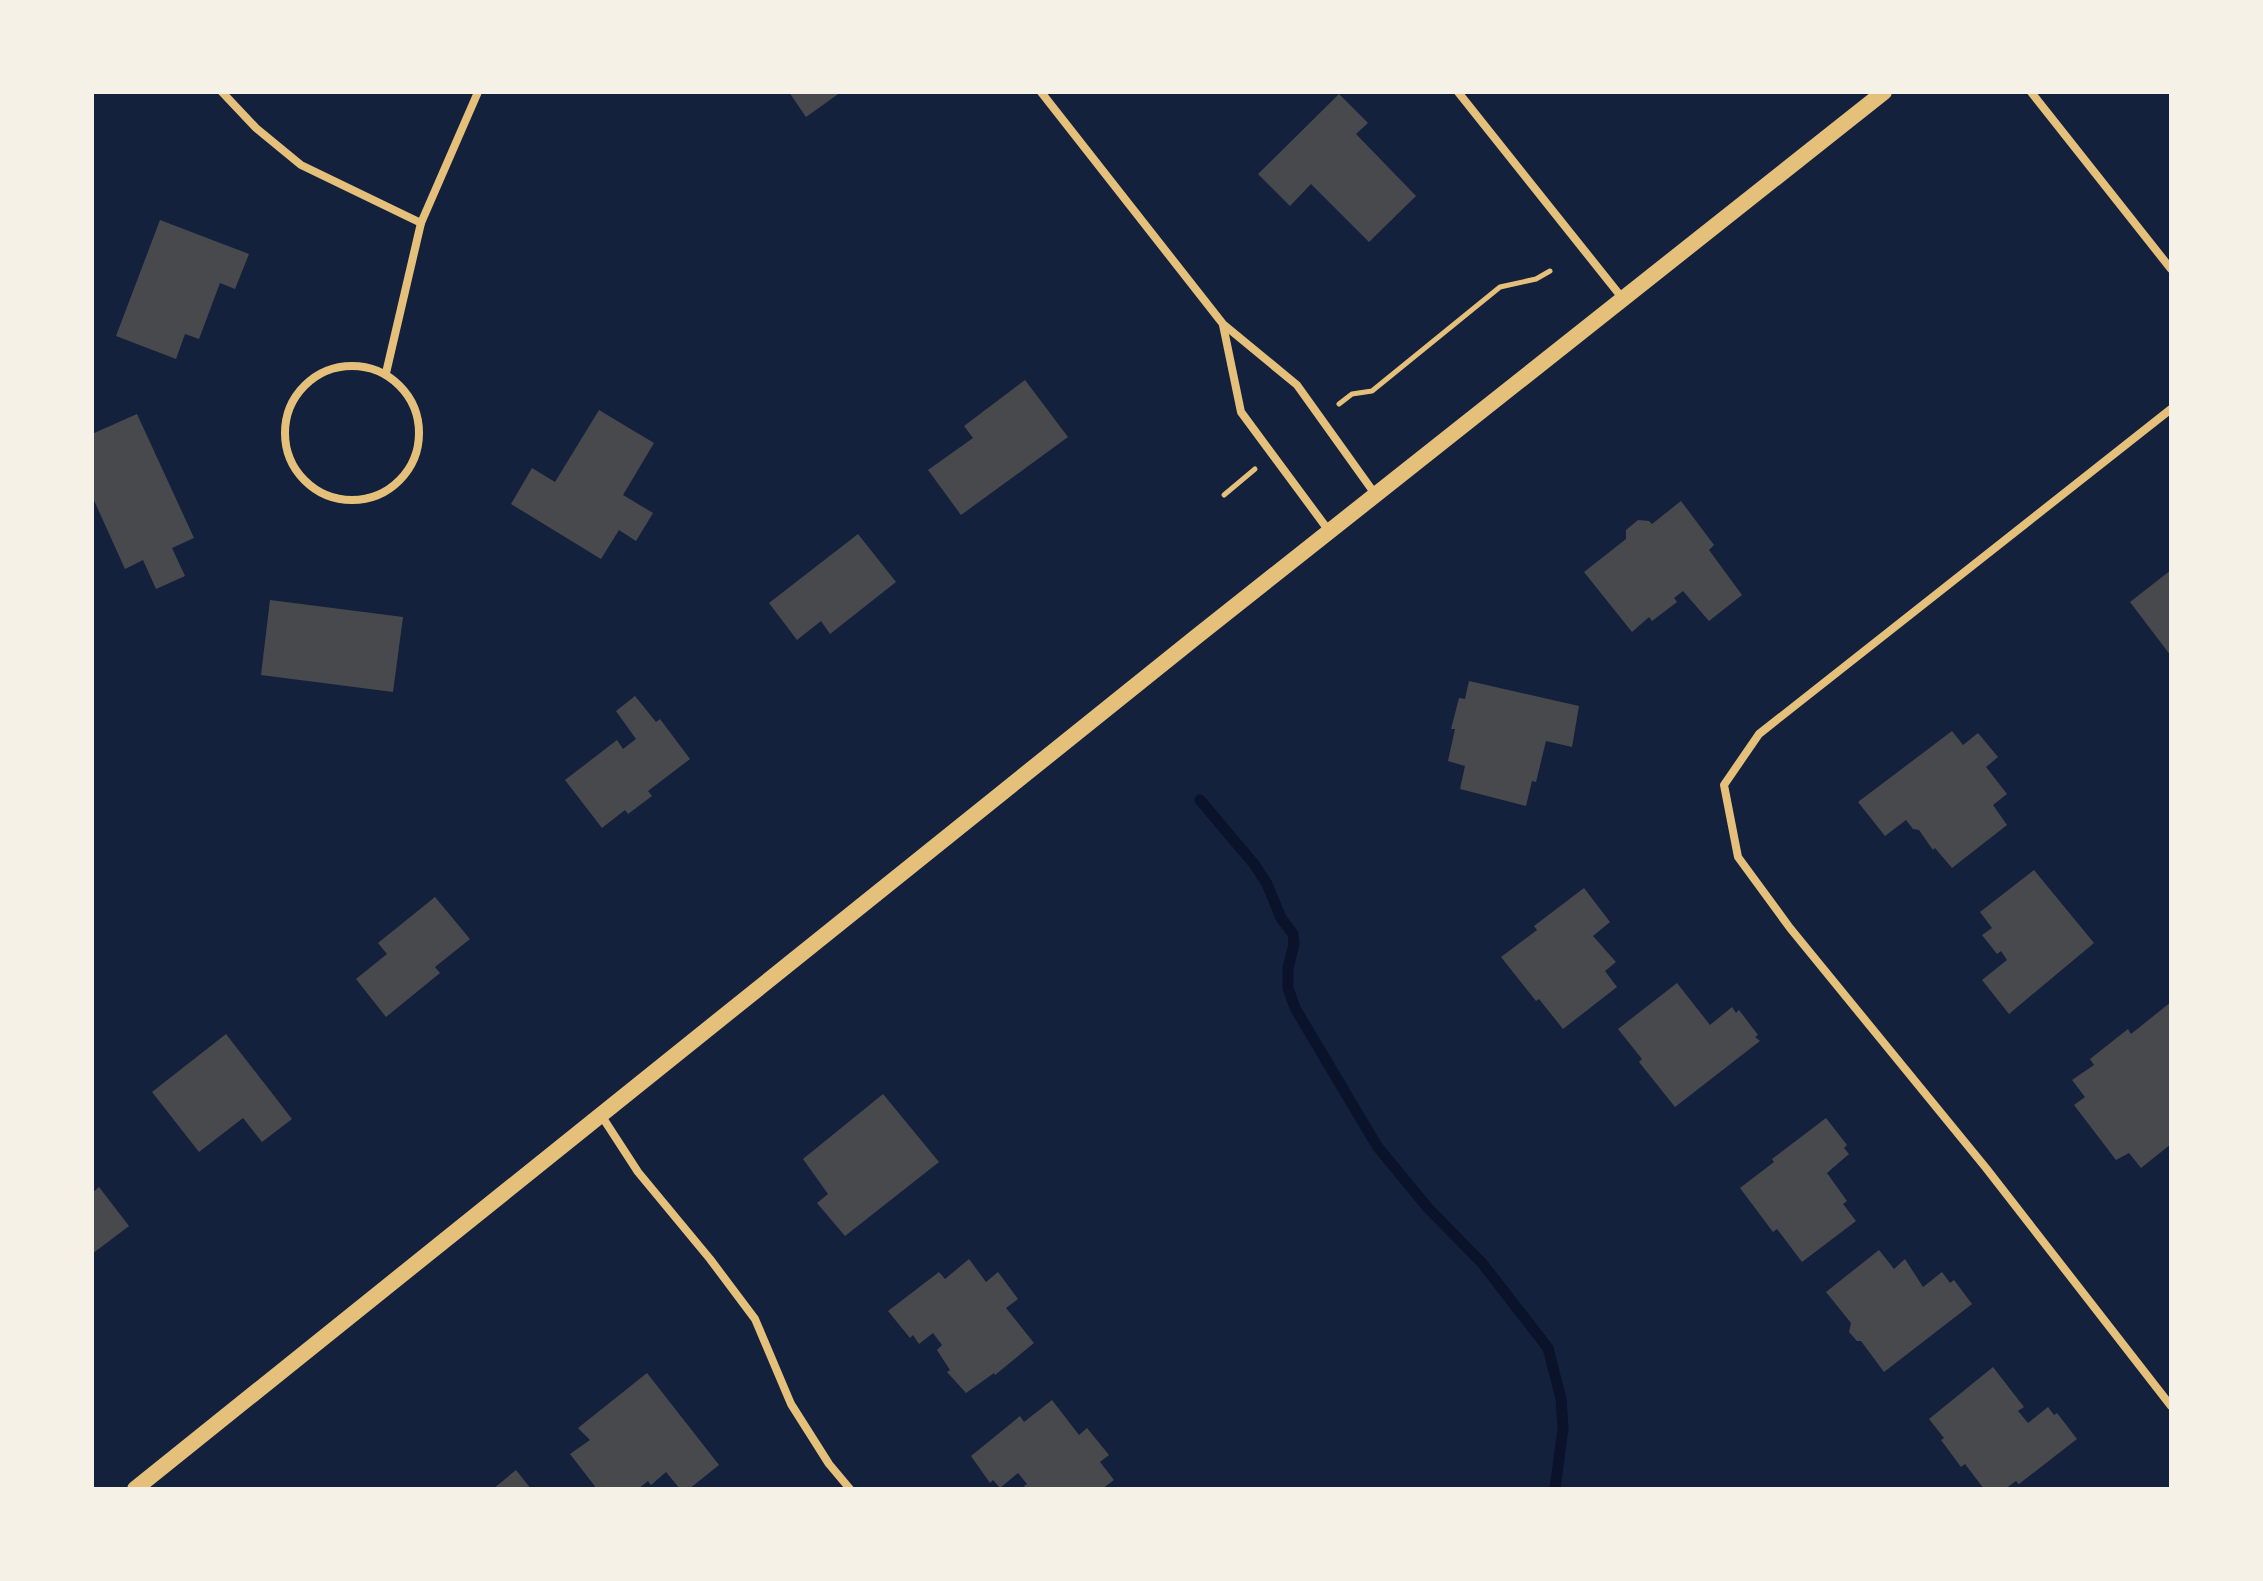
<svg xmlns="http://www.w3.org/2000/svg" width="2263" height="1581" viewBox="0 0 2263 1581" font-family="Poppins,sans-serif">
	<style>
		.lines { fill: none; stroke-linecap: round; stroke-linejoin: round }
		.stream { stroke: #0b132b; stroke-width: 11 }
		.building { fill: #48494c }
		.path { stroke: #e5c07b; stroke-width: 5 }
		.minor { stroke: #e5c07b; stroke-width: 8 }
		.secondary { stroke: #e5c07b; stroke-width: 16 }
	</style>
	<rect width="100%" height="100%" fill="#14213d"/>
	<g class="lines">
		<path class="stream" d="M1200,800L1254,864L1267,884L1281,918L1293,934L1294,944L1288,968V988L1295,1008L1377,1146L1428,1208L1482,1263L1548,1348L1561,1399L1563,1428L1555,1489"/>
	</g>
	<g class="building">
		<path d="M789,92H841L806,117Z"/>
		<path d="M1339,94L1368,123L1356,134L1416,196L1369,242L1311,184L1290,206L1258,174Z"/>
		<path d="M160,220L249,254L235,289L220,283L199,339L185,334L176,359L116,336Z"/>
		<path d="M1025,380L1068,437L961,515L928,470L973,438L964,426Z"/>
		<path d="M599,410L654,443L623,495L653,513L636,541L619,530L601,559L511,504L532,468L555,482Z"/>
		<path d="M137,414L194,538L172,548L185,576L156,589L143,560L125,569L92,496V434Z"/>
		<path d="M1681,501L1714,545L1709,550L1742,595L1709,621L1683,591L1674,598L1677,602L1652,621L1649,617L1632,632L1584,572L1626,539V530L1638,520L1649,521L1652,524Z"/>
		<path d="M858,534L896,582L830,634L821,621L797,640L769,603Z"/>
		<path d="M2171,570V656L2130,602Z"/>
		<path d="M270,600L403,617L393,692L261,675Z"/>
		<path d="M1469,681L1579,706L1572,747L1546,741L1536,782L1532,781L1526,806L1460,789L1465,766L1448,761L1455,729H1451L1459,698L1465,699Z"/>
		<path d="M635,696L656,722L660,719L690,759L648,791L652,796L628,814L625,810L602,828L565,780L617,740L623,749L636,739L616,711Z"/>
		<path d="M1952,731L1963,745L1978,733L1998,757L1986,767L2007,794L1993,805L2007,825L1952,868L1935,848L1933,850L1919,830L1913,829L1906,820L1885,836L1858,802Z"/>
		<path d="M2034,870L2094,943L2009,1014L1982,980L2007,960L2001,951L1997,954L1982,935L1992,928L1980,912Z"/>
		<path d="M1584,888L1610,922L1593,936L1616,962L1605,971L1617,987L1563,1029L1539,999L1536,1001L1501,957L1537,930L1534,926Z"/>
		<path d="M435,897L470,939L435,967L440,973L386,1017L356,979L387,954L378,943Z"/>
		<path d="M1677,983L1710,1025L1732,1007L1736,1013L1739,1010L1758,1035L1755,1037L1760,1041L1675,1107L1639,1062L1642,1059L1618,1029Z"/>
		<path d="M2171,1002V1144L2141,1168L2129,1153L2116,1160L2074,1105L2085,1097L2072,1080L2094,1065L2090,1059L2128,1029L2131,1034Z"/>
		<path d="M226,1034L292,1119L262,1142L243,1118L199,1152L152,1092Z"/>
		<path d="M883,1094L939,1162L845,1236L817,1203L828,1194L803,1159Z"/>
		<path d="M1826,1118L1847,1145L1844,1148L1849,1154L1827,1173L1847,1201L1843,1204L1856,1221L1802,1262L1777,1229L1773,1232L1740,1188L1774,1162L1772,1159Z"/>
		<path d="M99,1187L129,1226L92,1254V1193Z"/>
		<path d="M1879,1250L1894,1269L1905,1259L1923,1287L1942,1272L1950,1283L1954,1280L1972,1304L1884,1372L1861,1341H1857L1849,1332L1851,1323L1826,1292Z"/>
		<path d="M969,1259L986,1282L998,1272L1018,1299L1006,1308L1034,1343L995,1375L994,1373L966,1393L947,1372L950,1370L937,1350L942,1345L933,1333L919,1344L913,1335L910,1338L888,1311L939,1272L945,1279Z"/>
		<path d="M1993,1367L2024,1407L2018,1411L2028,1423L2048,1407L2054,1415L2057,1413L2077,1439L2019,1484L2016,1481L2005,1489H1984L1965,1464L1961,1467L1941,1440L1944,1438L1929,1419Z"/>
		<path d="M647,1373L719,1465L689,1489H680L666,1472L651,1485L648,1481L638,1489H597L570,1454L590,1440L578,1428Z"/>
		<path d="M1052,1400L1079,1435L1087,1428L1109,1455L1100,1462L1114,1480L1102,1489H1027L1024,1486L1027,1484L1018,1473L1000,1488L993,1480L990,1483L971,1456L1020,1416L1024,1422Z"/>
		<path d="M516,1470L531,1489H493Z"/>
	</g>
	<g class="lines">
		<g class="path">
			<path d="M1339,404L1352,394L1372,391L1500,287L1536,279L1550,271"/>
			<path d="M1224,495L1255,469"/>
		</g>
		<g class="minor">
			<path d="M222,92L256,128L301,165L421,223"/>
			<path d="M1041,92L1223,324L1297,385L1375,494"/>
			<path d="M1458,92L1623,299"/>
			<path d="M2031,92L2171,269"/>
			<path d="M1223,325L1241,412L1329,531"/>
			<circle cx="352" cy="433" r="67"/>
			<path d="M386,373L421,223L478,92"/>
			<path d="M2171,409L1759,734L1724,785L1738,857L1790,928L1986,1168L2171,1406"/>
			<path d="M601,1115L638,1172L710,1259L755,1319L791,1404L829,1464L850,1489"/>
		</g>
		<path class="secondary" d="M135,1489L1196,637L1884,92"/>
	</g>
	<rect width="2263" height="1581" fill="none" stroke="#f6f1e7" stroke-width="188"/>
</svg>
